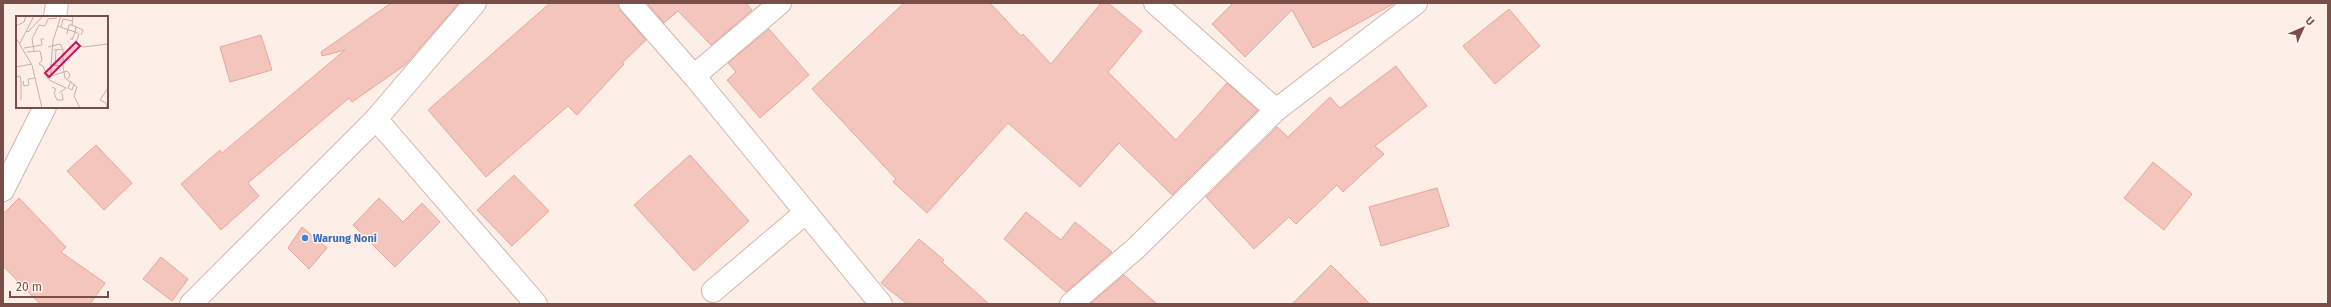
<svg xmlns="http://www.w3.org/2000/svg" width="2331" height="307" viewBox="0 0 2331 307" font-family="'Fira Sans',sans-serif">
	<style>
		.building { fill: #f4c5bd; stroke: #e8a69c }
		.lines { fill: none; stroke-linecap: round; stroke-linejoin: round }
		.minor-casing { stroke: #d3b5ae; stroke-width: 24 }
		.minor { stroke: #fff; stroke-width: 22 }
		.shop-dot { fill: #3f7fe0; stroke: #fff4ee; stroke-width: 1.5 }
		.labels { text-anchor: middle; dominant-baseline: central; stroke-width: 3; stroke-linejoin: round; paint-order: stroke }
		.shop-label { font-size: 11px; font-weight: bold; fill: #366cbe; stroke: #fff4ee; text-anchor: start }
		.inset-road { fill: none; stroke: #c8afa8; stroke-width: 1 }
		.view { fill: #c2185b; fill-opacity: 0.15; stroke: #c2185b; stroke-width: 2 }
		.inset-edge { fill: none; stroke: #794e49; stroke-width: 2 }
	</style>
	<rect width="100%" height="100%" fill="#fdefe7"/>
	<g class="building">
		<path d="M391,3H459L405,65L352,102L349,98L248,183L259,196L221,230L181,184L220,150L222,153L345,50L322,56L321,52Z"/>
		<path d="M550,3H618L621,11L646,40L622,63L624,64L577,115L568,106L486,177L428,110Z"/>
		<path d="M647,3H746L752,10L711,45L678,11L664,23Z"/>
		<path d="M904,3H990L1021,36L1023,34L1051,64L1101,3H1108L1142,31L1108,72L1176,140L1227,83L1258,110L1172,195L1119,143L1080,187L1008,123L927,213L893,182L896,179L812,89Z"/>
		<path d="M1233,3H1395L1313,48L1292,10L1245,57L1212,24Z"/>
		<path d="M1509,9L1540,46L1495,84L1463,46Z"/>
		<path d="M769,29L809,75L760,118L727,80L736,72L728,63Z"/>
		<path d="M261,35L272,70L230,82L220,47Z"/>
		<path d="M1396,66L1427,106L1375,146L1384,154L1343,192L1337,185L1296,224L1289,217L1254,249L1206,197L1277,127L1288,137L1330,97L1340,108Z"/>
		<path d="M96,145L132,183L104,210L67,171Z"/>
		<path d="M690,155L749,221L694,271L634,205Z"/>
		<path d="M2153,162L2192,194L2164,230L2124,198Z"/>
		<path d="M514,175L549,211L512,246L477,210Z"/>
		<path d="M1437,188L1449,226L1381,246L1369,207Z"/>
		<path d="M19,198L66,247L61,252L105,283L90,304H40L3,266V214Z"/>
		<path d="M379,198L403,222L422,203L440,222L395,267L353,225Z"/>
		<path d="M1026,212L1061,240L1075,222L1112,252L1066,292L1004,239Z"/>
		<path d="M302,227L327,248L309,269L288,248Z"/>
		<path d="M919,239L944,260L942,262L989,304H907L881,283Z"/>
		<path d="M161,257L188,279L172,301L143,279Z"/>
		<path d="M1331,265L1370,304H1292Z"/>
		<path d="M1124,275L1157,304H1090Z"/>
	</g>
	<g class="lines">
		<g class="minor-casing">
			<g id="minor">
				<path d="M630,3L694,76L881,304"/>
				<path d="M1155,3L1276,110"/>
				<path d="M55,17L57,3"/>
				<path d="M694,76L780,3"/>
				<path d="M376,119L536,304"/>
				<path d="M3,190L45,107"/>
				<path d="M713,291L805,213"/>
				<path d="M191,304L376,119L475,3"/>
				<path d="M1071,304L1135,249L1276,110L1416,3"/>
			</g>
		</g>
		<use href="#minor" class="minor"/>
	</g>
	<circle class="shop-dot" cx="305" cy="238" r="4"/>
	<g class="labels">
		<g class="shop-label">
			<text x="313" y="238">Warung Noni</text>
		</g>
	</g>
	<g transform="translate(16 16)">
		<rect width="92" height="92" fill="#fdefe7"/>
		<path class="inset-road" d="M57,0L56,9L67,14L65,19M0,10L8,6L10,0M41,10L59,16L56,24L54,22M45,11L47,3L57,5M60,11L59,16L63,18L60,27L67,31L92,28M10,15L12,16L27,0M51,18L53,9H56M0,22L16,49L26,92M4,27L18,0M32,31L44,28L47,33M8,32L26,29L25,23H28M38,34L47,33V50M18,35L16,23L23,9L29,10L32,3L41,2M11,36L24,35L26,44L23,48L27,50L32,63M35,49L37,25L45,0M39,49L40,34M0,51L16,48M35,60L51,55L54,59L52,63M0,61L4,60L5,67V84M33,64L35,60V49L47,50L49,62L61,71L58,80L64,92M33,64L50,72L43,77M7,65L8,70L13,69L12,63L19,62M55,65L52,72L56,74L58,68M36,71L40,73L38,77L41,84H47L46,77M91,92L90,87L84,84L92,72"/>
		<path class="view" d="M60,26L64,30L33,61L29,57Z"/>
		<rect width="92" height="92" class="inset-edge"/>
	</g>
	<rect width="2331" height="307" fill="none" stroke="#794e49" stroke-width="8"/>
	<g transform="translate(2303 28) rotate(45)" stroke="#fff4ee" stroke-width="3" paint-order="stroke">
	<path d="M0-3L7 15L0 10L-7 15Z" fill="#794e49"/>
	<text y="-6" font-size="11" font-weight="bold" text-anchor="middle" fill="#794e49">U</text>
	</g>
	<path d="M10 291v6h98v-6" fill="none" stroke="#794e49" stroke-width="2"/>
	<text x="16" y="291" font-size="12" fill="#794e49" stroke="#fff4ee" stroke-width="3" paint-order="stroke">20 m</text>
</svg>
